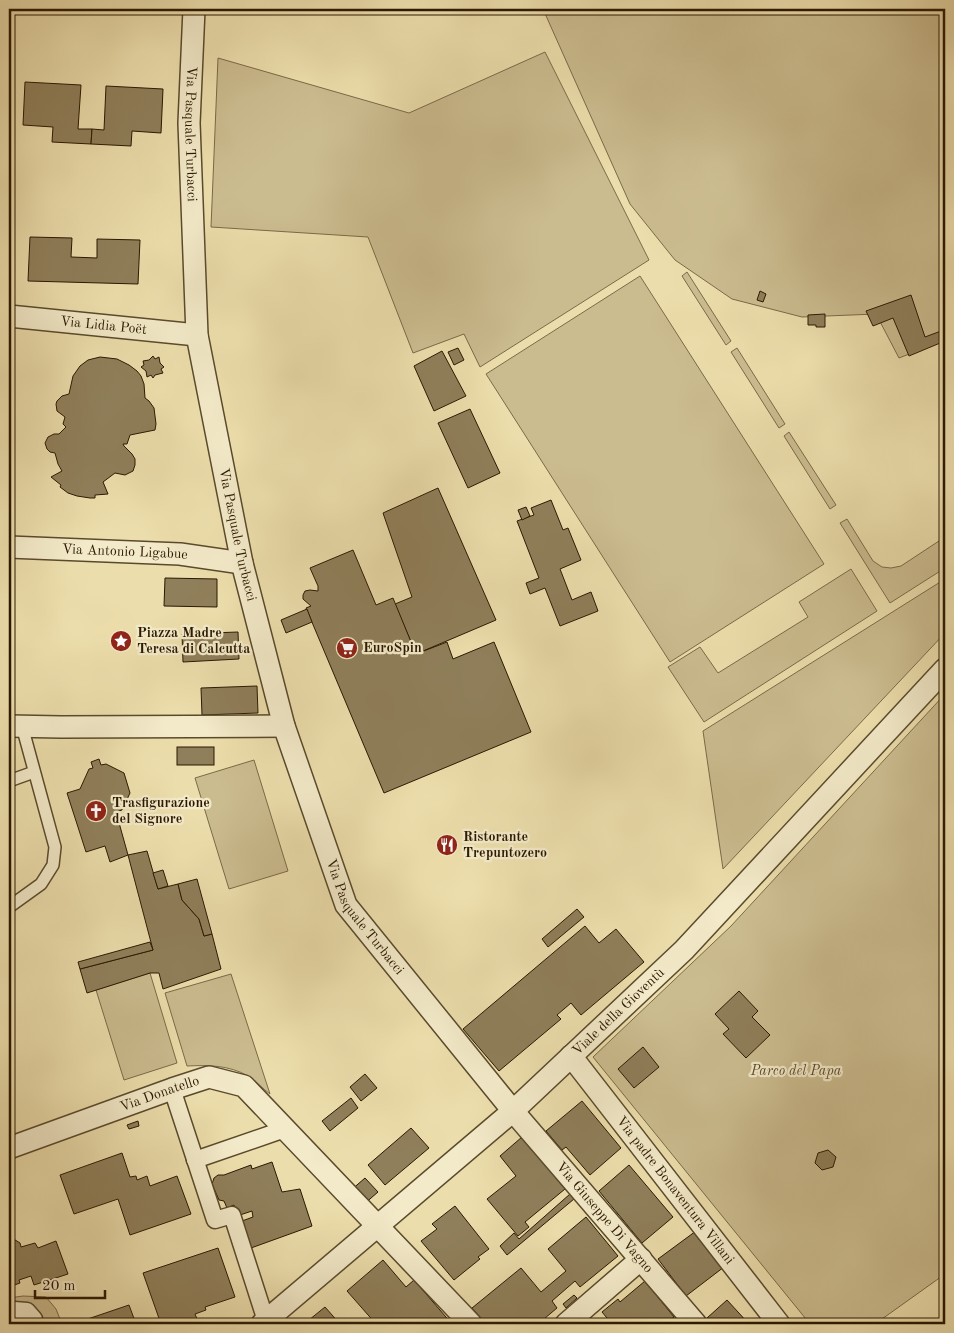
<svg xmlns="http://www.w3.org/2000/svg" width="954" height="1333" viewBox="0 0 954 1333" font-family="'Old Standard TT',serif">
	<style>
		.green { fill: #cbbc8f; stroke: #7a6a48 }
		.building { fill: #8f7f5a; stroke: #2a1802 }
		.lines { fill: none; stroke-linecap: round; stroke-linejoin: round }
		.service-casing { stroke: #5a4a2c; stroke-width: 14 }
		.pedestrian-casing { stroke: #5a4a2c; stroke-width: 19 }
		.minor-casing { stroke: #5a4a2c; stroke-width: 24 }
		.service { stroke: #f3eac9; stroke-width: 11 }
		.pedestrian { stroke: #f3eac9; stroke-width: 16 }
		.minor { stroke: #f3eac9; stroke-width: 21 }
		.labels { text-anchor: middle; dominant-baseline: central; stroke-width: 4.5; stroke-linejoin: round; paint-order: stroke }
		.street-label { font-size: 14px; fill: #2a1802; stroke: #f3eac9 }
		.poi-label { font-size: 14px; font-weight: bold; fill: #2a1802; stroke: #f3eac9; text-anchor: start }
		.park-label { font-size: 14px; font-style: italic; fill: #5a492c; stroke: #f3eac9 }
	</style>
	<rect width="100%" height="100%" fill="#ecdeac"/>
	<filter id="stains"><feTurbulence type="fractalNoise" baseFrequency=".004" numOctaves="4"/><feColorMatrix values="0 0 0 0 .2 0 0 0 0 .09 0 0 0 0 .02 0 0 0 .5 -.17"/></filter>
	<radialGradient id="worn" r=".72"><stop offset=".6" stop-color="#630" stop-opacity="0"/><stop offset="1" stop-color="#630" stop-opacity=".3"/></radialGradient>
	<g class="green">
		<path d="M543,9H945V340L899,358L876,314L802,317L732,299L675,260L630,204Z"/>
		<path d="M545,52L649,260L480,367L464,334L413,353L368,237L211,227L218,58L409,113Z"/>
		<path d="M687,272L731,341L726,345L682,276Z"/>
		<path d="M640,276L824,564L670,662L486,374Z"/>
		<path d="M737,348L785,424L779,428L731,352Z"/>
		<path d="M789,432L836,505L830,509L784,436Z"/>
		<path d="M847,519L873,561L882,567L891,568L901,566L945,537V568L890,603L840,523Z"/>
		<path d="M851,569L877,611L704,722L668,667L700,647L718,673L808,617L799,602Z"/>
		<path d="M945,579V633L723,869L703,731Z"/>
		<path d="M945,694V1274L875,1324H810L593,1057L731,926Z"/>
		<path d="M254,760L288,871L229,889L195,778Z"/>
		<path d="M150,973L177,1063L124,1080L96,990Z"/>
		<path d="M231,974L270,1094C263,1089 256,1081 248,1076C229,1065 208,1065 187,1066L165,993Z"/>
		<path d="M23,1296L46,1297L56,1309L60,1319L57,1324H9V1298Z"/>
	</g>
	<g class="building">
		<path d="M25,82L81,85L78,129H92L91,144L52,142L53,127L23,125Z"/>
		<path d="M106,86L163,89L161,133L132,131L131,146L91,144L92,129L104,130Z"/>
		<path d="M30,237L72,238L71,257L97,258V239L140,240L138,284L28,281Z"/>
		<path d="M760,291L766,294L763,302L757,300Z"/>
		<path d="M911,295L925,337L941,331L945,341L909,356L893,318L873,326L866,311Z"/>
		<path d="M825,314V327H816V325H808V315Z"/>
		<path d="M458,348L464,360L454,365L448,352Z"/>
		<path d="M442,351L466,396L434,411L414,366Z"/>
		<path d="M153,356L155,359L159,357L160,363L164,367L161,369L163,373L155,375L153,378L151,375L147,377L146,371L141,367L144,365L143,361L149,360Z"/>
		<path d="M100,357L117,359L129,365L137,371L141,376L144,384L145,398L149,401L154,408L156,424L155,430L130,435L127,444H123L124,446L132,454L135,459V465L133,471L125,475L115,473L103,482L108,494L95,495V498H90L77,496L68,493L60,487L61,485L51,477L62,471L58,464L55,453L50,452L47,449L45,443L48,437L54,434H59L66,427L63,424L65,417L57,411L56,404L57,401L62,396L69,394L73,376L80,366L88,360Z"/>
		<path d="M470,409L500,473L468,488L438,423Z"/>
		<path d="M438,488L496,620L416,654L395,604L412,597L383,513Z"/>
		<path d="M551,500L563,530L568,528L581,560L560,569L572,600L591,592L598,611L560,626L545,588L530,594L526,583L539,578L517,521L534,515L531,508Z"/>
		<path d="M526,507L530,516L522,520L518,510Z"/>
		<path d="M353,550L376,605L393,598L416,654L447,642L453,659L494,642L531,732L384,793L306,608L311,606L303,599V595L305,591L310,590L318,591V586L310,568Z"/>
		<path d="M165,578L217,579V607L164,606Z"/>
		<path d="M307,609L312,622L286,633L281,620Z"/>
		<path d="M238,632L239,659L183,662L182,634Z"/>
		<path d="M257,686L258,713L202,715L201,688Z"/>
		<rect x="177" y="747" width="37" height="18"/>
		<path d="M99,759L101,765L106,764L124,773L130,793L122,810L116,812L128,855L110,862L105,846L86,852L67,793L80,789L89,769L93,768L91,762Z"/>
		<path d="M147,851L158,889L178,884L182,900L199,919L204,936L212,934L221,969L163,989L159,973H150L87,993L80,969L153,950L128,855Z"/>
		<path d="M163,870L168,886L158,889L153,873Z"/>
		<path d="M197,879L212,934L204,936L199,919L182,900L178,884Z"/>
		<path d="M577,909L584,917L548,947L542,939Z"/>
		<path d="M585,926L599,943L616,929L644,962L581,1015L571,1003L557,1015L561,1019L499,1071L463,1029Z"/>
		<path d="M150,942L153,950L80,969L78,962Z"/>
		<path d="M739,991L758,1011L752,1017L770,1035L746,1058L723,1034L729,1029L715,1014Z"/>
		<path d="M643,1047L659,1067L634,1088L618,1069Z"/>
		<path d="M365,1074L377,1088L361,1101L350,1087Z"/>
		<path d="M351,1098L358,1108L330,1131L322,1121Z"/>
		<path d="M582,1101L621,1148L590,1175L566,1147L562,1150L546,1131Z"/>
		<path d="M138,1121L139,1126L129,1129L127,1125Z"/>
		<path d="M411,1128L429,1148L385,1185L368,1165Z"/>
		<path d="M522,1137L565,1189L525,1222L529,1227L518,1236L487,1199L516,1176L500,1156Z"/>
		<path d="M828,1150L836,1157L833,1167L822,1170L815,1163L818,1153Z"/>
		<path d="M122,1153L130,1177L136,1176L137,1180L147,1176L150,1186L177,1176L191,1214L130,1235L118,1199L74,1214L60,1175Z"/>
		<path d="M272,1162L282,1192L300,1189L312,1226L251,1248L242,1221L253,1217L252,1211L237,1216L234,1205L227,1208L224,1201L219,1200L212,1184L214,1178L218,1175H224L251,1165L252,1169Z"/>
		<path d="M629,1165L673,1217L642,1243L599,1191Z"/>
		<path d="M365,1178L378,1192L363,1205L350,1191Z"/>
		<path d="M570,1194L574,1199L507,1255L500,1246L514,1233L519,1239Z"/>
		<path d="M455,1206L489,1249L478,1257L480,1259L454,1280L421,1241L437,1229L432,1224Z"/>
		<path d="M586,1217L618,1256L580,1287L575,1281L552,1301L557,1308L538,1324H486L472,1308L521,1268L541,1292L566,1271L548,1249Z"/>
		<path d="M696,1231L724,1267L686,1296L658,1259Z"/>
		<path d="M11,1234L12,1238L20,1243L21,1247L35,1243L38,1248L56,1241L68,1274L34,1285L31,1276L19,1280L20,1283L9,1287V1235Z"/>
		<path d="M218,1248L235,1297L205,1307L206,1310L195,1314L197,1319L183,1324H161L143,1273Z"/>
		<path d="M383,1260L406,1287L414,1280L452,1324H376L347,1291Z"/>
		<path d="M645,1281L674,1317L665,1324H612L602,1312L618,1299L620,1302Z"/>
		<path d="M574,1295L577,1298L566,1308L563,1304Z"/>
		<path d="M727,1300L749,1324H713L707,1318Z"/>
		<path d="M129,1305L136,1324H73Z"/>
		<path d="M325,1307L340,1324H304Z"/>
	</g>
	<g class="lines">
		<g class="service-casing">
			<g id="service">
				<path d="M9,781L34,772"/>
				<path d="M9,907L41,884L53,865L55,847L22,726"/>
			</g>
		</g>
		<g class="pedestrian-casing">
			<g id="pedestrian">
				<path d="M172,1089L215,1220L232,1215L266,1321"/>
				<path d="M195,1160L285,1129"/>
				<path d="M9,1312L14,1310L27,1311L34,1319V1324"/>
			</g>
		</g>
		<g class="minor-casing">
			<g id="minor">
				<path id="s1" d="M194,9L189,123L197,335L242,563L284,726L346,905L513,1111L696,1324"/>
				<path id="s2" d="M9,316L197,335"/>
				<path id="s3" d="M9,547L180,554L242,563"/>
				<path d="M9,726L61,727L284,726"/>
				<path id="s4" d="M571,1056L779,1324"/>
				<path id="s5" d="M9,1148L172,1089L209,1077L244,1086L471,1324"/>
				<path id="s6" d="M262,1324L513,1111L684,950L945,669"/>
				<path d="M566,1324L641,1259"/>
			</g>
		</g>
		<use href="#service" class="service"/>
		<use href="#pedestrian" class="pedestrian"/>
		<use href="#minor" class="minor"/>
	</g>
	<defs>
		<g id="sight-disc" transform="scale(1.125)"><circle r="9.5" fill="#8f2418" stroke="#f3eac9"/><path d="M0-6L1.8-2.2L6-1.7L2.9 1.2L3.7 5.4L0 3.3L-3.7 5.4L-2.9 1.2L-6-1.7L-1.8-2.2Z" fill="#fff"/></g>
		<g id="supermarket-disc" transform="scale(1.125)"><circle r="9.5" fill="#8f2418" stroke="#f3eac9"/><path d="M-6-5.5h2.5l.6 2H6L4.5 2H-2.5L-4.4-4H-6ZM-1.5 3.2a1.3 1.3 0 1 0 .1 0ZM3 3.2a1.3 1.3 0 1 0 .1 0Z" fill="#fff"/></g>
		<g id="church-disc" transform="scale(1.125)"><circle r="9.5" fill="#8f2418" stroke="#f3eac9"/><path d="M-1.2-6h2.4v3.5h3.3v2.4h-3.3V6h-2.4V-.1h-3.3v-2.4h3.3Z" fill="#fff"/></g>
		<g id="restaurant-disc" transform="scale(1.125)"><circle r="9.5" fill="#8f2418" stroke="#f3eac9"/><path d="M-5-6h1v4h1v-4h1v4h1v-4h1v5L-1.5 .5V6h-2V.5L-5-1ZM5-6V6H3V1.5H1.5Q1.5-4 5-6Z" fill="#fff"/></g>
	</defs>
	<g fill-rule="evenodd">
		<use href="#sight-disc" x="121" y="641"/>
		<use href="#supermarket-disc" x="347" y="648"/>
		<use href="#church-disc" x="96" y="811"/>
		<use href="#restaurant-disc" x="447" y="845"/>
	</g>
	<g class="labels">
		<g class="street-label">
			<text stroke="none"><textPath href="#s1" startOffset="125">Via Pasquale Turbacci</textPath></text>
			<text stroke="none"><textPath href="#s2" startOffset="95">Via Lidia Poët</textPath></text>
			<text stroke="none"><textPath href="#s1" startOffset="530">Via Pasquale Turbacci</textPath></text>
			<text stroke="none"><textPath href="#s3" startOffset="116">Via Antonio Ligabue</textPath></text>
			<text stroke="none"><textPath href="#s1" startOffset="936">Via Pasquale Turbacci</textPath></text>
			<text stroke="none"><textPath href="#s6" startOffset="474">Viale della Gioventù</textPath></text>
			<text stroke="none"><textPath href="#s5" startOffset="160">Via Donatello</textPath></text>
			<text stroke="none"><textPath href="#s4" startOffset="170">Via padre Bonaventura Villani</textPath></text>
			<text stroke="none"><textPath href="#s1" startOffset="1322">Via Giuseppe Di Vagno</textPath></text>
		</g>
		<g class="poi-label">
			<text x="137" y="633">Piazza Madre<tspan x="137" dy="16">Teresa di Calcutta</tspan></text>
			<text x="363" y="648">EuroSpin</text>
			<text x="112" y="803">Trasfigurazione<tspan x="112" dy="16">del Signore</tspan></text>
			<text x="463" y="837">Ristorante<tspan x="463" dy="16">Trepuntozero</tspan></text>
		</g>
		<g class="park-label">
			<text x="796" y="1071">Parco del Papa</text>
		</g>
	</g>
	<rect width="954" height="1333" fill="none" stroke="#ecdeac" stroke-width="30"/>
	<rect x="10" y="10" width="934" height="1313" fill="none" stroke="#2a1802" stroke-width="2.5"/>
	<rect x="15" y="15" width="924" height="1303" fill="none" stroke="#2a1802"/>
	<path d="M35 1290v8h70v-8" fill="none" stroke="#2a1802" stroke-width="2.5"/>
	<text x="42" y="1290" font-size="15" fill="#2a1802" stroke="#f3eac9" stroke-width="4" paint-order="stroke">20 m</text>
	<rect width="100%" height="100%" filter="url(#stains)"/>
	<rect width="100%" height="100%" fill="url(#worn)"/>
</svg>
